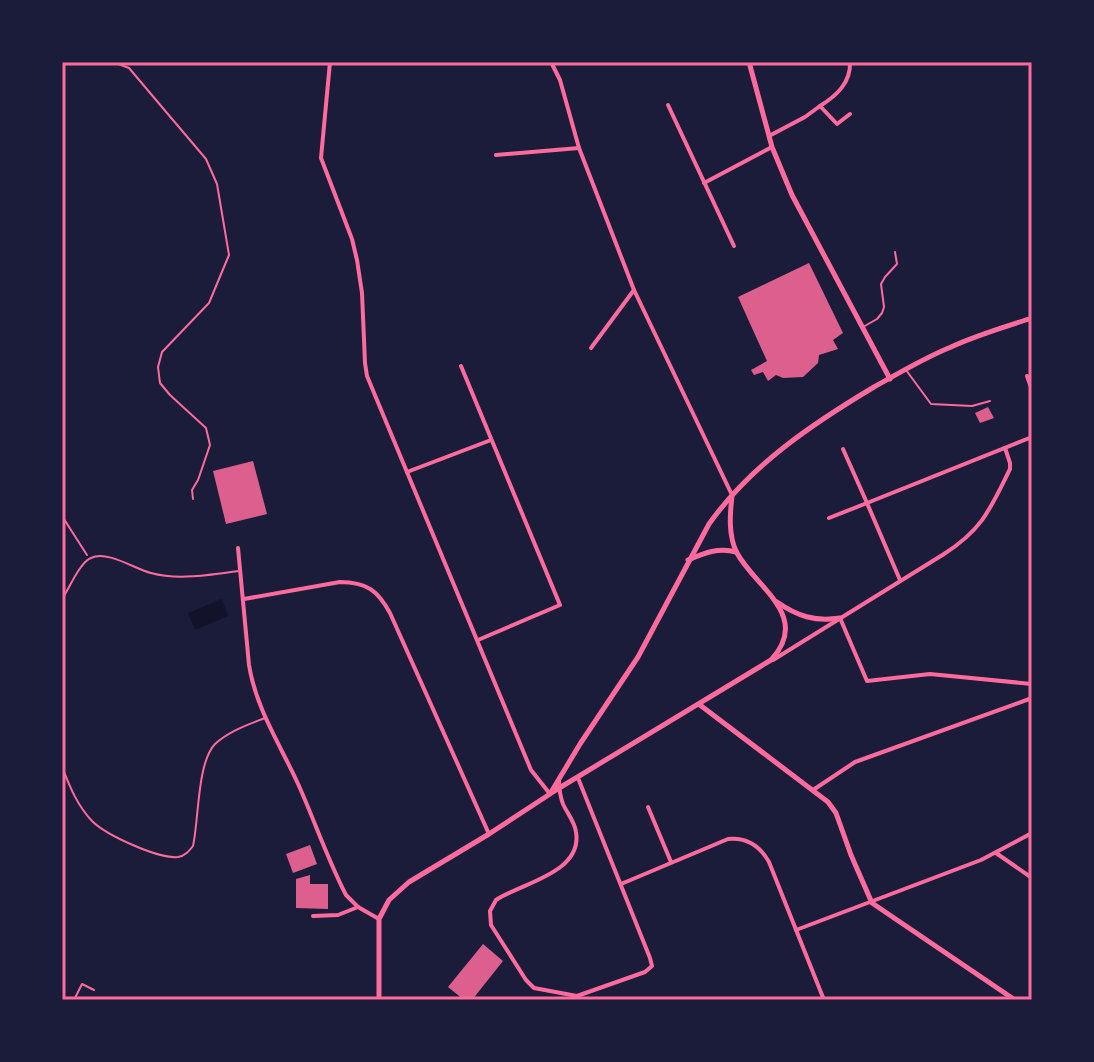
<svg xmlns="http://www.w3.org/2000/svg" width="1094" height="1062" viewBox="0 0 1094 1062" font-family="Overpass,sans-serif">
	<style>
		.water { fill: #12122b }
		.building { fill: #dd5f8e }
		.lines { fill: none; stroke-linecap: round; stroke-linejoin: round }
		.path { stroke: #ff6b9d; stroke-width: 2 }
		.service { stroke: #ff6b9d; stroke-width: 2 }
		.minor { stroke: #ff6b9d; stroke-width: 4 }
		.tertiary { stroke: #ff6b9d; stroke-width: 5 }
		.secondary { stroke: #ff6b9d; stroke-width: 5 }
		.neatline { fill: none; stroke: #ff6b9d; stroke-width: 3 }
	</style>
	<rect width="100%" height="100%" fill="#1b1b3a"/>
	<path class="water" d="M222,599L228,616L195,630L188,613Z"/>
	<g class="building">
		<path d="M809,263L843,333L833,340L838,349L819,355L818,363L803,377L783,378L776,375L768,381L763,372L754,375L751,370L767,361L738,297Z"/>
		<path d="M988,407L994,418L980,423L975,413Z"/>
		<path d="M253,461L267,514L226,524L213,471Z"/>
		<path d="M310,845L317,864L293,873L286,854Z"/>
		<path d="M310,875V884H328V909L296,908V879Z"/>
		<path d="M483,944L503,961L472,1000H464L448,987Z"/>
	</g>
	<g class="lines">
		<g class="path">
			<path d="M113,62L129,68L167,113L206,159L217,184L229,255L209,303L162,352L158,367L160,383L170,395L206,428L210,445L198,480L192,490L193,499"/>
			<path d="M62,516L87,555"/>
		</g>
		<g class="service">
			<path d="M863,327L877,319L882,313L884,307L881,284L885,277L897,264L895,252"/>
			<path d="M906,370L931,404L972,406L990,401"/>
			<path d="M62,599C69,589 80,562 91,558C107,550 135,569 151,573C180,581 211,574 240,571"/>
			<path d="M62,767C70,787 77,805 92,821C106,835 158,859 178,857C185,856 189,851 193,846C199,819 197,763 215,744C229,731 247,725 265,718"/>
			<path d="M74,1000L82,984L94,990"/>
		</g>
		<g class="minor">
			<path d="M330,62L321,158L352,239L357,260L362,293L365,363L367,376L531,770L550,794"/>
			<path d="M551,62L560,80L579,148L634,290L732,495"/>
			<path d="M668,105L734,246"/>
			<path d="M820,106C836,96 851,83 850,62"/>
			<path d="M769,136L805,117L820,106L837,124L850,114"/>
			<path d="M496,155L579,148"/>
			<path d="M704,183L772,147"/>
			<path d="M591,348L634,290"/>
			<path d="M461,366L560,605L478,640"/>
			<path d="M1027,376L1032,390"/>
			<path d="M407,472L491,440"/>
			<path d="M829,518L867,503L843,449"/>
			<path d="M238,548L249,665C256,709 281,746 299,786C315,822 328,860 346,895L358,907L379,919"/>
			<path d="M900,580L867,503L1032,437"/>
			<path d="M244,599L340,582C367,582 378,591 390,613L489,834"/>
			<path d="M840,618L867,681L930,674L1032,684"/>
			<path d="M773,660L944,554C983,529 990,509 1010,469V463L1005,448"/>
			<path d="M559,779C559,787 560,796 563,804C567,813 575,822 576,832C583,873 521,883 496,900L490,911L491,925L526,980L534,988L577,996L645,972L652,966L650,958L578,778"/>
			<path d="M813,790L855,762L1032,698"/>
			<path d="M648,807L671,862"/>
			<path d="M996,853L1032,878"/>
			<path d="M621,884L728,839C747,837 760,846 769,862L824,1000"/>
			<path d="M313,916L338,915L358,907"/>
			<path d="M796,930L981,860L1032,833"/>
		</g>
		<g class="tertiary">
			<path d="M749,62L772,147L792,195L890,379"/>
			<path d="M700,705L828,802L836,813L851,855L872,903L1015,1000"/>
		</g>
		<g class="secondary">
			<path d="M688,560C704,553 719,547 736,552"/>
			<path d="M777,602C797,616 815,622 840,618"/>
			<path d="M551,793L771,660C812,616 755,587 737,553C728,536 730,513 732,496"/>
			<path d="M379,1000V919L389,900L409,882L489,834L550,794L580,744L638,657L709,524C751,465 812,424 874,387C899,373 924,358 951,347C977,335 1005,327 1032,318"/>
		</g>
	</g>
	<rect width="1094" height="1062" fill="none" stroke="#1b1b3a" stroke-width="128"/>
	<rect x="64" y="64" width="966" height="934" class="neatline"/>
</svg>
